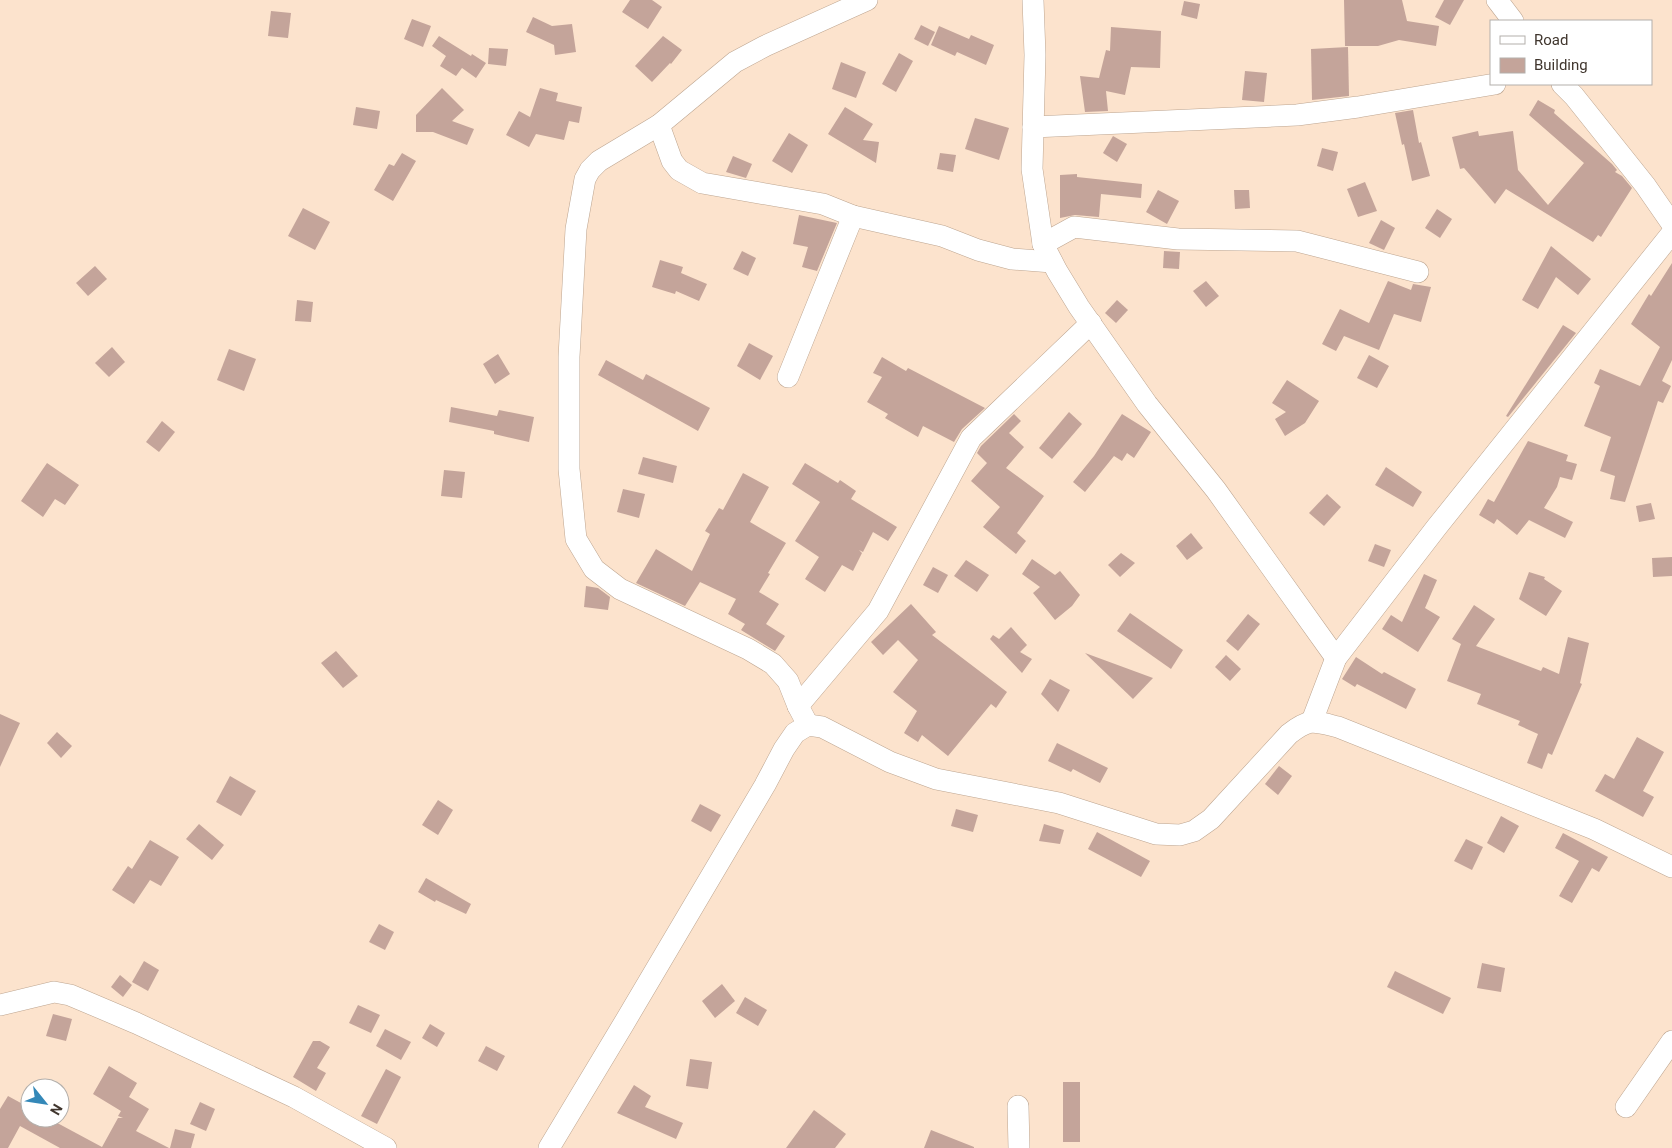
<svg xmlns="http://www.w3.org/2000/svg" width="1672" height="1148" viewBox="0 0 1672 1148" font-family="Roboto,sans-serif">
	<style>
		.building { fill: #c4a49a }
		.lines { fill: none; stroke-linecap: round; stroke-linejoin: round }
		.minor-casing { stroke: #bda590; stroke-width: 22 }
		.minor { stroke: #fff; stroke-width: 21 }
	</style>
	<rect width="100%" height="100%" fill="#fce3cd"/>
	<g class="building">
		<path d="M630,0H652L662,7L648,29L622,12Z"/>
		<path d="M1344,0H1402L1407,21L1439,26L1436,46L1399,40L1378,46H1345Z"/>
		<path d="M1444,0H1464L1450,25L1435,17Z"/>
		<path d="M1184,1L1200,4L1197,19L1181,15Z"/>
		<path d="M271,11L291,13L288,38L268,36Z"/>
		<path d="M533,17L552,26L572,24L576,52L555,55L554,45L526,32Z"/>
		<path d="M412,19L431,26L423,47L404,39Z"/>
		<path d="M921,25L935,32L928,46L914,39Z"/>
		<path d="M939,26L969,39L971,35L994,45L986,65L957,52L955,56L931,45Z"/>
		<path d="M1111,27L1161,31L1160,68L1131,67L1125,95L1106,91L1108,111L1085,112L1080,76L1099,78L1106,50L1110,51Z"/>
		<path d="M439,36L471,56L472,54L486,63L476,78L462,68L456,76L440,66L446,56L432,46Z"/>
		<path d="M663,36L682,50L671,64L670,63L652,82L635,66Z"/>
		<path d="M1348,47L1349,96L1312,100L1311,49Z"/>
		<path d="M489,48L508,49L506,66L488,64Z"/>
		<path d="M899,53L913,61L896,92L882,84Z"/>
		<path d="M841,62L866,72L856,98L832,89Z"/>
		<path d="M1245,71L1267,73L1264,102L1242,100Z"/>
		<path d="M442,88L464,110L452,121L474,129L467,145L433,132H416V115Z"/>
		<path d="M540,88L558,93L556,101L582,107L579,123L569,121L564,140L536,134L529,147L506,135L519,111L530,117Z"/>
		<path d="M1538,100L1555,110L1554,113L1612,164L1617,170L1615,172L1622,176L1632,188L1601,237L1598,235L1593,242L1506,189L1495,204L1464,168L1460,169L1452,137L1478,131L1479,136L1513,131L1518,170L1548,205L1584,163L1529,115Z"/>
		<path d="M356,107L380,111L377,129L353,125Z"/>
		<path d="M845,107L873,124L863,140L879,142L876,163L828,134Z"/>
		<path d="M1413,110L1419,143L1421,142L1430,176L1412,181L1404,144L1402,145L1395,113Z"/>
		<path d="M975,118L1009,128L999,160L965,149Z"/>
		<path d="M789,133L808,145L792,173L772,161Z"/>
		<path d="M1113,136L1127,144L1117,162L1103,153Z"/>
		<path d="M1322,148L1338,152L1333,171L1317,166Z"/>
		<path d="M402,153L416,161L393,201L374,190L389,164L394,166Z"/>
		<path d="M940,153L956,155L953,172L937,169Z"/>
		<path d="M733,156L752,164L746,178L726,172Z"/>
		<path d="M1077,174V177L1142,184L1141,198L1101,194L1099,217L1075,215L1060,218V175Z"/>
		<path d="M1365,182L1377,211L1358,217L1347,189Z"/>
		<path d="M1158,190L1179,201L1167,224L1146,212Z"/>
		<path d="M1234,190H1249L1250,208L1235,209Z"/>
		<path d="M303,208L330,222L315,250L288,236Z"/>
		<path d="M1437,209L1452,219L1440,238L1425,228Z"/>
		<path d="M799,215L837,223L817,271L802,267L808,247L793,244Z"/>
		<path d="M1381,220L1395,228L1384,250L1369,243Z"/>
		<path d="M1551,246L1591,279L1578,295L1556,277L1538,309L1522,300Z"/>
		<path d="M742,251L756,258L748,276L733,269Z"/>
		<path d="M1164,251L1180,252L1179,269L1163,268Z"/>
		<path d="M660,260L683,267L681,273L707,284L699,301L676,291L675,294L652,287Z"/>
		<path d="M1672,263V360L1662,381L1671,386L1663,403L1658,401L1625,502L1610,499L1615,476L1600,471L1611,437L1584,426L1600,386L1594,383L1600,369L1640,386L1660,347L1631,324L1649,294L1651,296Z"/>
		<path d="M95,266L107,279L88,296L76,283Z"/>
		<path d="M1206,281L1219,296L1206,307L1193,291Z"/>
		<path d="M1388,281L1411,290L1413,284L1431,287L1421,322L1394,314L1379,350L1344,336L1336,351L1322,344L1340,309L1369,323Z"/>
		<path d="M297,300L313,302L311,322L295,321Z"/>
		<path d="M1117,300L1128,310L1116,323L1105,313Z"/>
		<path d="M1563,325L1576,333L1508,417L1506,416Z"/>
		<path d="M749,343L773,356L760,380L737,366Z"/>
		<path d="M112,347L125,362L109,377L95,363Z"/>
		<path d="M229,349L256,359L244,391L217,380Z"/>
		<path d="M498,354L510,374L495,384L483,364Z"/>
		<path d="M1369,355L1389,366L1377,388L1357,378Z"/>
		<path d="M882,357L906,371L908,368L985,408L962,429L954,442L923,426L918,437L885,418L888,414L867,402L882,377L873,373Z"/>
		<path d="M606,360L643,380L646,374L710,408L698,431L598,375Z"/>
		<path d="M1287,380L1319,401L1305,423L1285,436L1275,419L1286,412L1272,403Z"/>
		<path d="M451,407L497,416L499,410L534,417L529,442L494,434V431L449,422Z"/>
		<path d="M1069,412L1082,424L1052,459L1039,448Z"/>
		<path d="M1014,414L1021,421L1009,433L1024,447L1006,468L1044,496L1017,533L1026,541L1016,554L983,527L1000,507L971,481L987,463L977,453L981,446Z"/>
		<path d="M1122,414L1151,432L1134,458L1127,453L1122,461L1114,456L1085,492L1073,482L1094,456Z"/>
		<path d="M162,421L175,432L159,452L146,442Z"/>
		<path d="M1528,441L1568,455L1566,461L1577,464L1572,480L1560,477L1557,487L1544,508L1573,522L1565,538L1529,520L1517,535L1497,519L1494,524L1479,515L1488,499L1494,502Z"/>
		<path d="M643,457L677,466L673,483L638,474Z"/>
		<path d="M47,463L79,485L65,505L55,499L43,517L21,501Z"/>
		<path d="M805,463L838,483L840,480L856,491L851,499L897,527L888,541L873,532L863,552L859,550L862,553L853,571L842,565L825,592L805,579L819,557L795,541L820,502L792,484Z"/>
		<path d="M1386,467L1422,492L1413,507L1375,485Z"/>
		<path d="M444,470L465,472L462,498L441,496Z"/>
		<path d="M743,473L769,487L750,522L786,543L768,573L770,574L759,592L779,604L766,624L785,636L775,651L741,630L745,624L728,614L736,599L700,582L685,606L636,583L656,549L692,571L710,534L705,531L719,508L723,510Z"/>
		<path d="M623,489L645,494L639,518L617,512Z"/>
		<path d="M1327,494L1341,507L1324,526L1309,513Z"/>
		<path d="M1651,503L1655,519L1639,522L1636,506Z"/>
		<path d="M1191,533L1203,548L1187,560L1176,546Z"/>
		<path d="M1375,544L1391,550L1384,567L1368,561Z"/>
		<path d="M1121,553L1135,563L1120,577L1108,565Z"/>
		<path d="M1672,557V576L1653,577L1652,558Z"/>
		<path d="M1032,559L1055,575L1060,571L1080,595L1072,606L1055,620L1033,593L1040,587L1022,574Z"/>
		<path d="M966,560L989,575L977,592L954,576Z"/>
		<path d="M933,567L948,575L938,593L923,585Z"/>
		<path d="M1529,572L1545,577L1544,579L1562,591L1546,616L1519,599Z"/>
		<path d="M1424,574L1437,580L1425,608L1440,617L1418,652L1382,629L1391,615L1402,622Z"/>
		<path d="M586,586L598,588L610,597L608,610L584,607Z"/>
		<path d="M911,604L936,632L932,635L1007,692L996,708L991,704L948,756L922,735L918,742L904,733L917,711L893,692L918,660L898,640L883,655L871,642Z"/>
		<path d="M1474,605L1495,619L1476,646L1541,671L1543,667L1559,674L1568,637L1589,643L1580,683L1582,684L1552,755L1548,753L1542,769L1527,763L1538,734L1518,725L1520,721L1477,704L1481,694L1447,681L1461,644L1452,639Z"/>
		<path d="M1130,613L1183,650L1171,669L1117,631Z"/>
		<path d="M1248,614L1260,624L1238,651L1226,641Z"/>
		<path d="M1011,627L1027,645L1020,652L1032,659L1022,673L990,639L993,635L999,639Z"/>
		<path d="M336,651L358,676L343,688L321,663Z"/>
		<path d="M1085,653L1153,678L1133,699Z"/>
		<path d="M1226,655L1241,669L1230,681L1215,667Z"/>
		<path d="M1356,657L1382,674L1384,672L1416,689L1406,709L1357,684L1355,687L1342,679Z"/>
		<path d="M1050,679L1070,690L1058,712L1041,694Z"/>
		<path d="M0,714L20,723L0,767Z"/>
		<path d="M57,732L72,746L61,758L47,743Z"/>
		<path d="M1637,737L1664,752L1643,791L1654,797L1643,817L1595,791L1605,774L1614,779Z"/>
		<path d="M1057,743L1108,768L1100,783L1073,769L1071,772L1048,761Z"/>
		<path d="M1279,766L1292,776L1278,795L1265,784Z"/>
		<path d="M230,776L256,791L241,816L216,802Z"/>
		<path d="M438,800L453,810L438,835L422,825Z"/>
		<path d="M700,804L721,815L711,832L691,821Z"/>
		<path d="M956,809L978,815L973,832L951,826Z"/>
		<path d="M1501,816L1519,826L1504,853L1487,843Z"/>
		<path d="M199,824L224,845L212,860L186,839Z"/>
		<path d="M1044,824L1064,830L1060,844L1039,841Z"/>
		<path d="M1097,832L1150,861L1141,877L1088,849Z"/>
		<path d="M1563,833L1608,857L1599,872L1592,868L1572,903L1559,896L1579,861L1555,848Z"/>
		<path d="M1466,839L1483,847L1472,870L1454,861Z"/>
		<path d="M150,840L179,857L161,886L150,880L134,904L112,890L128,866L132,869Z"/>
		<path d="M426,878L471,904L466,914L436,900L435,902L418,892Z"/>
		<path d="M379,924L394,932L385,950L369,942Z"/>
		<path d="M144,961L159,970L148,991L132,982Z"/>
		<path d="M1482,963L1505,968L1501,992L1477,988Z"/>
		<path d="M1395,971L1451,998L1443,1014L1387,987Z"/>
		<path d="M120,975L132,985L123,997L111,987Z"/>
		<path d="M722,984L735,1001L715,1018L702,1001Z"/>
		<path d="M745,997L767,1010L758,1026L736,1013Z"/>
		<path d="M358,1005L380,1015L371,1033L349,1023Z"/>
		<path d="M53,1014L72,1019L66,1041L46,1036Z"/>
		<path d="M430,1024L445,1033L437,1047L422,1038Z"/>
		<path d="M385,1029L411,1042L401,1060L376,1046Z"/>
		<path d="M313,1041H320L330,1047L317,1068L326,1073L316,1091L293,1077Z"/>
		<path d="M486,1046L505,1056L497,1071L478,1061Z"/>
		<path d="M690,1059L712,1062L708,1089L686,1086Z"/>
		<path d="M109,1066L137,1083L129,1097L149,1109L136,1131L169,1148H60L20,1126L8,1148H0V1109L8,1096L30,1108V1118H48L102,1147L118,1118H123L118,1116L121,1111L93,1094Z"/>
		<path d="M386,1069L401,1077L377,1124L361,1116Z"/>
		<rect x="1063" y="1082" width="17" height="60"/>
		<path d="M634,1085L651,1096L645,1107L683,1123L676,1139L617,1113Z"/>
		<path d="M200,1102L215,1109L206,1131L190,1124Z"/>
		<path d="M814,1110L846,1134L835,1148H786Z"/>
		<path d="M175,1129L195,1134L191,1148H170Z"/>
		<path d="M931,1130L974,1147V1148H924Z"/>
	</g>
	<g class="lines">
		<g class="minor-casing">
			<g id="minor">
				<path d="M867,0L765,46L735,62L659,125L672,161L679,170L702,183L823,204L853,216L942,236L978,250L1012,259L1052,262"/>
				<path d="M1033,0L1035,55L1032,169L1043,244L1057,271L1079,307L1147,404L1216,490L1336,658"/>
				<path d="M1497,0L1513,21"/>
				<path d="M1562,84L1574,96L1645,185L1672,224"/>
				<path d="M659,125L599,161L590,170L585,179L576,229L569,357V469L576,539L594,569L620,589L748,649L773,664L788,681L798,706L808,725"/>
				<path d="M1033,127L1297,115L1358,107L1495,84"/>
				<path d="M1043,244L1074,227L1178,239L1297,241L1418,272"/>
				<path d="M788,377L853,216"/>
				<path d="M798,706L878,611L971,438L1091,323"/>
				<path d="M1312,721L1336,658L1436,528L1672,233"/>
				<path d="M0,1005L54,992L70,995L136,1023L294,1097L386,1148"/>
				<path d="M1018,1106L1019,1148"/>
				<path d="M1626,1107L1672,1041"/>
				<path d="M549,1148L623,1025L765,785L784,749L795,733L808,725L822,727L890,762L936,779L1059,803L1156,834L1180,835L1194,831L1211,819L1289,734C1310,718 1313,721 1338,727L1594,829L1672,867"/>
			</g>
		</g>
		<use href="#minor" class="minor"/>
	</g>
	<rect x="1490" y="20" width="162" height="65" fill="#ffffff" stroke="#b3afab"/>
	<rect x="1500" y="36" width="25" height="8" fill="#ffffff" stroke="#b3afab"/>
	<text x="1534" y="45" font-size="15" fill="#40362e">Road</text>
	<rect x="1500" y="58" width="25" height="15" fill="#c4a49a" stroke="#b3afab"/>
	<text x="1534" y="70" font-size="15" fill="#40362e">Building</text>
	<g transform="translate(45 1103) rotate(120)"><circle r="24" fill="#ffffff" stroke="#b3afab"/>
	<path d="M0-4L9 19L0 12L-9 19Z" fill="#3488b8"/>
	<text y="-8" font-size="14" font-weight="bold" text-anchor="middle" fill="#40362e">N</text>
	</g>
</svg>
